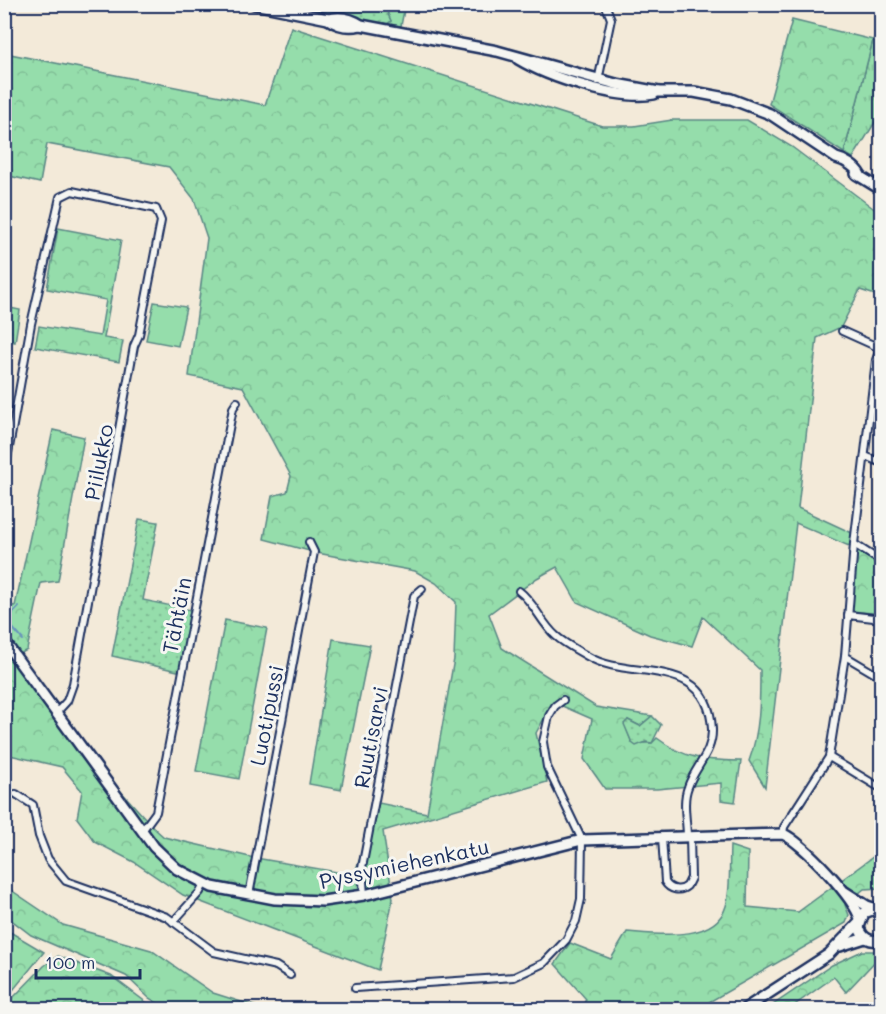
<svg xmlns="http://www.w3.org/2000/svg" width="886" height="1014" viewBox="0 0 886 1014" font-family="Mali,sans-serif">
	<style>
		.grass { fill: url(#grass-tufts); stroke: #588684; stroke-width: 1.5 }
		.forest { fill: url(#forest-crowns); stroke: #588684; stroke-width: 1.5 }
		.park { fill: url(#park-dots); stroke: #588684; stroke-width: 1.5 }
		.pitch { fill: #95ddab; stroke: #588684; stroke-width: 1.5 }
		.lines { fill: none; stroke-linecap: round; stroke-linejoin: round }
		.stream { stroke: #6894bd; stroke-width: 2 }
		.street-casing { stroke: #1b2f5e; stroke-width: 10 }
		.secondary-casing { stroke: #1b2f5e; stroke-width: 14 }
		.street { stroke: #f6f6f2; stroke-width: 6 }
		.secondary { stroke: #f6f6f2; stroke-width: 9 }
		.labels { text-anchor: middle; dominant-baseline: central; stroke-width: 6; stroke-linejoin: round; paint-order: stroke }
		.street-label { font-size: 21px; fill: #1b2f5e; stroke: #f6f6f2 }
	</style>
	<defs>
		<pattern id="grass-tufts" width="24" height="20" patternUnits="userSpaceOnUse" patternTransform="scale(1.5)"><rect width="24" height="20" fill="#95ddab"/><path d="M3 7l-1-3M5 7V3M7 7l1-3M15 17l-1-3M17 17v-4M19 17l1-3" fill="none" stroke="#80be96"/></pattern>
		<pattern id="forest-crowns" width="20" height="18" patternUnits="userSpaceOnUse" patternTransform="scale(1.5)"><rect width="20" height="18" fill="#95ddab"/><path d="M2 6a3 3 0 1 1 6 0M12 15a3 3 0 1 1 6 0" fill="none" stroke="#80be96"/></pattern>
		<pattern id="park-dots" width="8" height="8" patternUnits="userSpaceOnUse" patternTransform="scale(1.5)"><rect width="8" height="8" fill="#95ddab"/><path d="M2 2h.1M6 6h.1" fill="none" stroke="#80be96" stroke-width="1.8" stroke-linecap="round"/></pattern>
	</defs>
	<rect width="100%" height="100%" fill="#f3ead9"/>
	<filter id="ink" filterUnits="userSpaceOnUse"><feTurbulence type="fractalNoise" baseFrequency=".0167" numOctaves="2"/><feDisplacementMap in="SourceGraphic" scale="12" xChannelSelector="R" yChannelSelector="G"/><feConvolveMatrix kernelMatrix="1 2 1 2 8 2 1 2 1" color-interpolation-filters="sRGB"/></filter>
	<g filter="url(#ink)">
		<g class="grass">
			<path d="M388,5H405L401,26L387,24L391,21L387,12Z"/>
			<path d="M881,27L882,111L853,158L844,153L873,40Z"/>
		</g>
		<g class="forest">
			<path d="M792,20L873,40L844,153L769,104Z"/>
			<path d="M291,27L602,126H634L672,120H747L792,147L881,214V297L860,290L841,327L817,338L798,508L852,533L851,547L796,523L765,787L749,761C760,731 760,702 760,670L703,617L692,646L650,635L577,602L557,567L537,578L489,614L502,648L596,707L652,716L640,726L628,720L627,730L632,743H652L657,738C686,760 706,760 741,761L735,802L721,800V783L657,789H605L584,759L592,719L553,702L536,733L547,782L383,831L393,899L378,970L183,895L134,862L95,842L77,818L82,791L62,767L5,754V605L15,606L53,430L84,437L58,581L41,583L27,650L12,658L69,734L155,829L164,837L250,857L354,875L379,803L427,813L454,659L456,602L436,583L415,571L317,553L264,539L272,496L287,492L291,476L243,387L189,376L207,238L194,199L169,167L47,144L40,183L9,176L5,196V53L265,105Z"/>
			<path d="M58,228L121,240L104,338L123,341L119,362L35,347L39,326L100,336L106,300L47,289Z"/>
			<path d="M5,307L20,310L15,342L5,340Z"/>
			<path d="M856,550L881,566V614L852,611Z"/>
			<path d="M225,620L267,628L239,779L196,771Z"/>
			<path d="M333,639L370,645L341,790L309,784Z"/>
			<path d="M730,846L748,852L747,907L798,912L881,851V888L864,889L845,905L849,915L846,923L697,1009H581L586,999L555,964L570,943L611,959L627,932C656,934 715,943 726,906C731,889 729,864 730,846Z"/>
			<path d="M4,878L11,890L63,925L151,950L213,993L264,1009H167L149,998L126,976L31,935L5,915Z"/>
			<path d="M5,929L44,952L5,1000L4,929Z"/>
			<path d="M862,951H881V955L846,992L834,977L789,1009H767L832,965Z"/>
			<path d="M58,956L111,976L155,1009H5V1006L44,966Z"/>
		</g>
		<g class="park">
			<path d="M285,4L388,5L387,12L391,21L387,24L284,7Z"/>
			<path d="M139,519L158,522L143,600L191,610L182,672L112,656Z"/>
			<path d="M652,716L661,725L652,743L646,742L636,746L632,743L624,724L628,720L640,726Z"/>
		</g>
		<path class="pitch" d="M154,302L186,307L178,346L146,340Z"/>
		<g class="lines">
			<g class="stream">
				<path d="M4,618L23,640"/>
				<path d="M6,620L19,607"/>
			</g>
			<g class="street-casing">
				<g id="street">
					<path d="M598,81L611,19L605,4"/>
					<path d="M842,331L882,349"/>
					<path d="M865,456L882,463"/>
					<path d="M4,476L31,324L60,197L72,191L156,209L161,221L139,335L134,346L73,684L67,701L56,713"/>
					<path d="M854,544L882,562"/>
					<path d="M519,591C534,602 541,623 556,636C565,644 577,650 587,656C630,682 708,653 712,729C713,753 695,766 688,787C682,802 687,821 687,837"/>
					<path d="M848,615L882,619"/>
					<path d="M845,656L882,678"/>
					<path d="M829,757L882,789"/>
					<path d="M16,794L33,805L39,836L48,859L66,881L167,917L214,952L276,966L290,975"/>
					<path d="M142,831L156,812L233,408L237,402"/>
					<path d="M783,834L784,827L829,757L845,656L854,544L876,360L880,349"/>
					<path d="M662,837L665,882C670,890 680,892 687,886L691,878L690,837"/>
					<path d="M249,895L314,552L309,542"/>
					<path d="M364,895L362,868L414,596L422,589"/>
					<path d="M173,922L200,892L204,884"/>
					<path d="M355,988L514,977L544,963L566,940L576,921L581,899L582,840L547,767L543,742L549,716L555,706L563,700"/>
				</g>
			</g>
			<g class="secondary-casing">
				<g id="secondary">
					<path d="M254,4L328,19C338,26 349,28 361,25"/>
					<path d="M328,19C340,16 351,18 361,25L497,51L616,84L659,92H694L731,99L770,114L836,158C845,160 856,167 860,175"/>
					<path d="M518,59C548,77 619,101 654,94"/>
					<path d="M856,174L882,190"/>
					<path d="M4,641L154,847L177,869L212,887L275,899L323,901L364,895L582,840L783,834C801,841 858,901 860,920"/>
					<path d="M845,892L867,906L882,911"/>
					<path d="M875,909L864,913L859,927C862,938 870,943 882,939"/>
					<path d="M840,946L865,938"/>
					<path d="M743,1010L829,954L859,923"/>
				</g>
			</g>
			<use href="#street" class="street"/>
			<use href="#secondary" class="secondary"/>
		</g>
	</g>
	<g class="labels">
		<g class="street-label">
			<text transform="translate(98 462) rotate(-79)">Piilukko</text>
			<text transform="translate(176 615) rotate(-79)">Tähtäin</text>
			<text transform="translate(266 715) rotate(-79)">Luotipussi</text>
			<text transform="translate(370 737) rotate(-79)">Ruutisarvi</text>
			<text transform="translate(404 863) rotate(-12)">Pyssymiehenkatu</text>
		</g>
	</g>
	<rect width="886" height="1014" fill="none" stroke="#f6f6f2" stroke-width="24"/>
	<rect x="12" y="12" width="862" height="990" fill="none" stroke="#1b2f5e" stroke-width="2" filter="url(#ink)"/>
	<path d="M36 969v9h104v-9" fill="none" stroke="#1b2f5e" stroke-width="3"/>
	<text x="45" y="969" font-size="18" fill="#1b2f5e" stroke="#f6f6f2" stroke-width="4.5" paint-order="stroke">100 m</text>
</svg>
